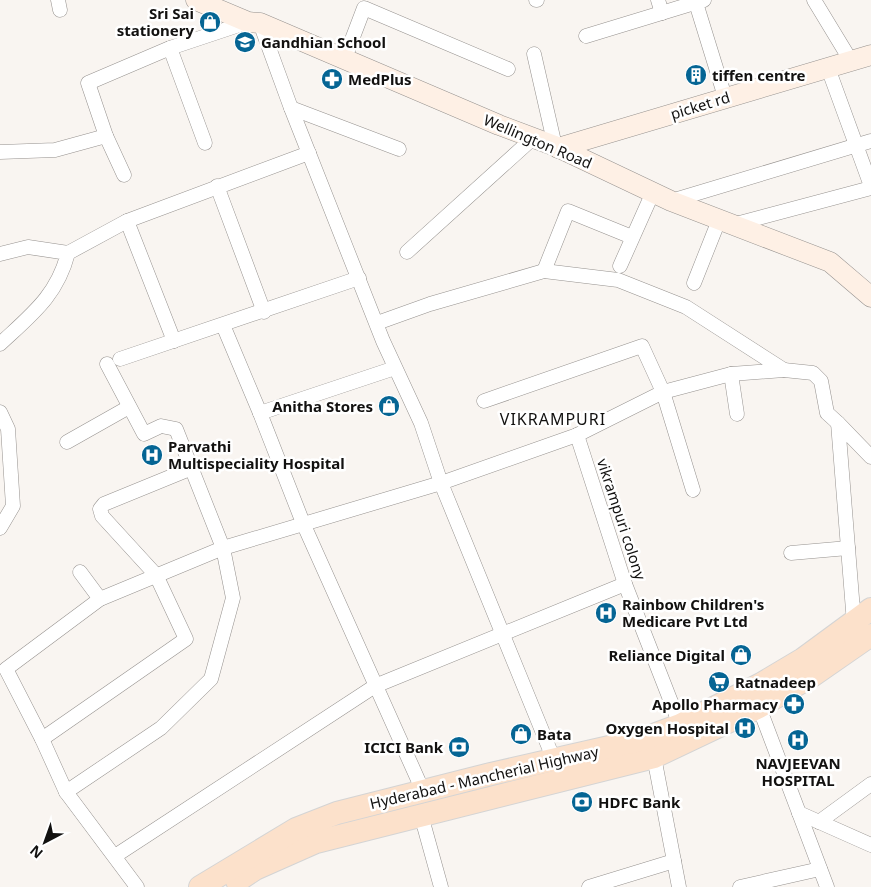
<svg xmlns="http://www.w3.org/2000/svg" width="871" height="887" viewBox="0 0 871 887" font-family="'Noto Sans',sans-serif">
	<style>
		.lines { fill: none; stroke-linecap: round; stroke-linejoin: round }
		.street-casing { stroke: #96928f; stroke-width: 15 }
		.secondary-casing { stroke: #96928f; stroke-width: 21 }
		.primary-casing { stroke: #d4d4d4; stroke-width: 24 }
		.street { stroke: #fff; stroke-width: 14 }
		.secondary { stroke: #fef0e5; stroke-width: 20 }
		.primary { stroke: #fce1cb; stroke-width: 22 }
		.labels { text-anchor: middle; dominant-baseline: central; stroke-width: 5; stroke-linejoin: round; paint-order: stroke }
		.poi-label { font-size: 15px; font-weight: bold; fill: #121110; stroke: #fff; text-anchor: start }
		.street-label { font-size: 15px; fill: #121110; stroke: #fff }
		.neighbourhood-label { font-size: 16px; letter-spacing: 1px; fill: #121110; stroke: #fff }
	</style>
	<rect width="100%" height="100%" fill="#f9f5f1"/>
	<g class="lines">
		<g class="street-casing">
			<g id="street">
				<path d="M58,0L60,10"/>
				<path d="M536,0H537"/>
				<path d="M658,0L662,13"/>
				<path d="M814,0L851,61"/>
				<path d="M696,3L725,97"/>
				<path d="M260,23L291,108L383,341L421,423L441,483L554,760"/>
				<path d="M586,36L704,0"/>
				<path d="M170,48L205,143"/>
				<path d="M534,54L555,146"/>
				<path d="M345,58L364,8L508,69"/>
				<path d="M828,68L871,186"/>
				<path d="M291,108L399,149"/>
				<path d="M106,136L88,83L170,48L248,22"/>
				<path d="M0,152L55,150L106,136L124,175"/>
				<path d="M217,186L264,312"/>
				<path d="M671,201L871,141"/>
				<path d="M127,221L174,341"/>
				<path d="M732,225L871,188"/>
				<path d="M407,252L532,139"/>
				<path d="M68,253L127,221L309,153"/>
				<path d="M0,254L28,247L68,253C57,296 31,315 0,344"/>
				<path d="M620,266L653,192"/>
				<path d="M544,271L568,211L632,237"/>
				<path d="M694,283L719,220"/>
				<path d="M223,325L260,413L303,523L423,791"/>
				<path d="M120,359L359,278"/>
				<path d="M784,370L813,373L821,381L827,413L838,423"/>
				<path d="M731,374L737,414"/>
				<path d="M484,401L642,346L663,392L693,490"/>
				<path d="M0,412L8,429L13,506L0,528"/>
				<path d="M260,413L395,368"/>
				<path d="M577,435L625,584L680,725"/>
				<path d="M67,442L129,407"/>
				<path d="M791,553L848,548"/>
				<path d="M80,572L100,599"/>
				<path d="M854,623L838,423L871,457"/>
				<path d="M759,707L827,887"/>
				<path d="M42,739L186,639L156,575L102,516L100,509L104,504L192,468"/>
				<path d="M654,757L679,887"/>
				<path d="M66,792L161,728L211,679L233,598L223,548L176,429L161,426L144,434L107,364"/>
				<path d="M799,813L871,845"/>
				<path d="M421,815L441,887"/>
				<path d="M819,822L871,784"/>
				<path d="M115,856L375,686L625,584"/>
				<path d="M137,887L66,792L42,739L6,669L100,599L223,548L441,483L577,435L663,392L731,374L784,370L686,307L618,280L544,271L430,304L377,323"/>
				<path d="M589,887L674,861"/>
				<path d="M740,887L820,869"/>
			</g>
		</g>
		<g class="secondary-casing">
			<g id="secondary">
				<path d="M196,0L248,22L260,23L499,125L555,146L671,201L830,262L871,297"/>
				<path d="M558,148L871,55"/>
			</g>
		</g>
		<g class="primary-casing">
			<g id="primary">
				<path d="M237,881L255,869L316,842L654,757L759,707L812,676L871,635"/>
				<path d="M200,887L296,829L337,813L491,774L640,740L680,725L761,684L803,659L871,609"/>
			</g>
		</g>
		<use href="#street" class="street"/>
		<use href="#secondary" class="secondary"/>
		<use href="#primary" class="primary"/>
	</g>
	<defs>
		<g id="shop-disc" transform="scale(1.125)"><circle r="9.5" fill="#056594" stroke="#fff"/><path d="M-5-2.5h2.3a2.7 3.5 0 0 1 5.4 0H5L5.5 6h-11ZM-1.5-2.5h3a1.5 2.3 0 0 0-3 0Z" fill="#fff"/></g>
		<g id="school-disc" transform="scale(1.125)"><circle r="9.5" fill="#056594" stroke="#fff"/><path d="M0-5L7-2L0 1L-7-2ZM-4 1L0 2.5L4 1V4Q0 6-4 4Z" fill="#fff"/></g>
		<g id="building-disc" transform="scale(1.125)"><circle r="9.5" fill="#056594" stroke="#fff"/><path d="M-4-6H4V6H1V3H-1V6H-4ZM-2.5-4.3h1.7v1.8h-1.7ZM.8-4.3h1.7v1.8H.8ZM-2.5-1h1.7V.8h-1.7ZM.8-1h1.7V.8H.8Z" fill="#fff"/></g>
		<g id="pharmacy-disc" transform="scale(1.125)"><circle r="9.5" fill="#056594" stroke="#fff"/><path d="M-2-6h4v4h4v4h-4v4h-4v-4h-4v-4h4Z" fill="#fff"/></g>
		<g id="hospital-disc" transform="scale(1.125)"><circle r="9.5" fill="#056594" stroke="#fff"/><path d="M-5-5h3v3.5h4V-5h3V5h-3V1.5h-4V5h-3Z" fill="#fff"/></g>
		<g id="supermarket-disc" transform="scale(1.125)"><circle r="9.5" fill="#056594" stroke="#fff"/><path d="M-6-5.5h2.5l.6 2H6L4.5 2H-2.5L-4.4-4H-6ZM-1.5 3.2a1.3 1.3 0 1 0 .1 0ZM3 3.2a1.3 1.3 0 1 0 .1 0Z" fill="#fff"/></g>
		<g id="bank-disc" transform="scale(1.125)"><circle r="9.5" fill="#056594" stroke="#fff"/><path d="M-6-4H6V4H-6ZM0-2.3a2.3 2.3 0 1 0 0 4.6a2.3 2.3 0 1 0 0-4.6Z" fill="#fff"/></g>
	</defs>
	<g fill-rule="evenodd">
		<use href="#shop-disc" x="210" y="22"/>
		<use href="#school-disc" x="245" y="42"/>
		<use href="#building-disc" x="696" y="75"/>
		<use href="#pharmacy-disc" x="332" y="79"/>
		<use href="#shop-disc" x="389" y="406"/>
		<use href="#hospital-disc" x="152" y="455"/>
		<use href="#hospital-disc" x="606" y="613"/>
		<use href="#shop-disc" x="741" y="655"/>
		<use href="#supermarket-disc" x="719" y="682"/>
		<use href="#pharmacy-disc" x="794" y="704"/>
		<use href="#hospital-disc" x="745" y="728"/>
		<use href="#shop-disc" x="521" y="734"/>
		<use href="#hospital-disc" x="798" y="740"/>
		<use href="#bank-disc" x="459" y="747"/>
		<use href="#bank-disc" x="582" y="802"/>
	</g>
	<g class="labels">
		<g class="poi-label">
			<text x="194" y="13" text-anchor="end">Sri Sai<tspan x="194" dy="17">stationery</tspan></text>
			<text x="261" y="42">Gandhian School</text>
			<text x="712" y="75">tiffen centre</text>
			<text x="348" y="79">MedPlus</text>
			<text x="373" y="406" text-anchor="end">Anitha Stores</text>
			<text x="168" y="446">Parvathi<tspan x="168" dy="17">Multispeciality Hospital</tspan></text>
			<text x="622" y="604">Rainbow Children's<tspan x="622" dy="17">Medicare Pvt Ltd</tspan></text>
			<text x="725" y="655" text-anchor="end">Reliance Digital</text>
			<text x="735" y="682">Ratnadeep</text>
			<text x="778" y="704" text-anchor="end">Apollo Pharmacy</text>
			<text x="729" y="728" text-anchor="end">Oxygen Hospital</text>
			<text x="537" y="734">Bata</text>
			<text x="443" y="747" text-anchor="end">ICICI Bank</text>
			<text x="798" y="763" text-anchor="middle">NAVJEEVAN<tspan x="798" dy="17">HOSPITAL</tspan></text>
			<text x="598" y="802">HDFC Bank</text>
		</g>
		<g class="street-label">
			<text transform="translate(700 105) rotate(-17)">picket rd</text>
			<text transform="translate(538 141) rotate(23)">Wellington Road</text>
			<text transform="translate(622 519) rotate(72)">vikrampuri colony</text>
			<text transform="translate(484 777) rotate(-13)">Hyderabad - Mancherial Highway</text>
		</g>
		<g class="neighbourhood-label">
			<text x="553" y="419">VIKRAMPURI</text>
		</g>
	</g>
	<g transform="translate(45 842) rotate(221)" stroke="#ffffff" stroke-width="4" paint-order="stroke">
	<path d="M0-4L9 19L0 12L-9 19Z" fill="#121110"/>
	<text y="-8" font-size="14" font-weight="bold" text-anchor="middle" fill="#121110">N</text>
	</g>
</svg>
